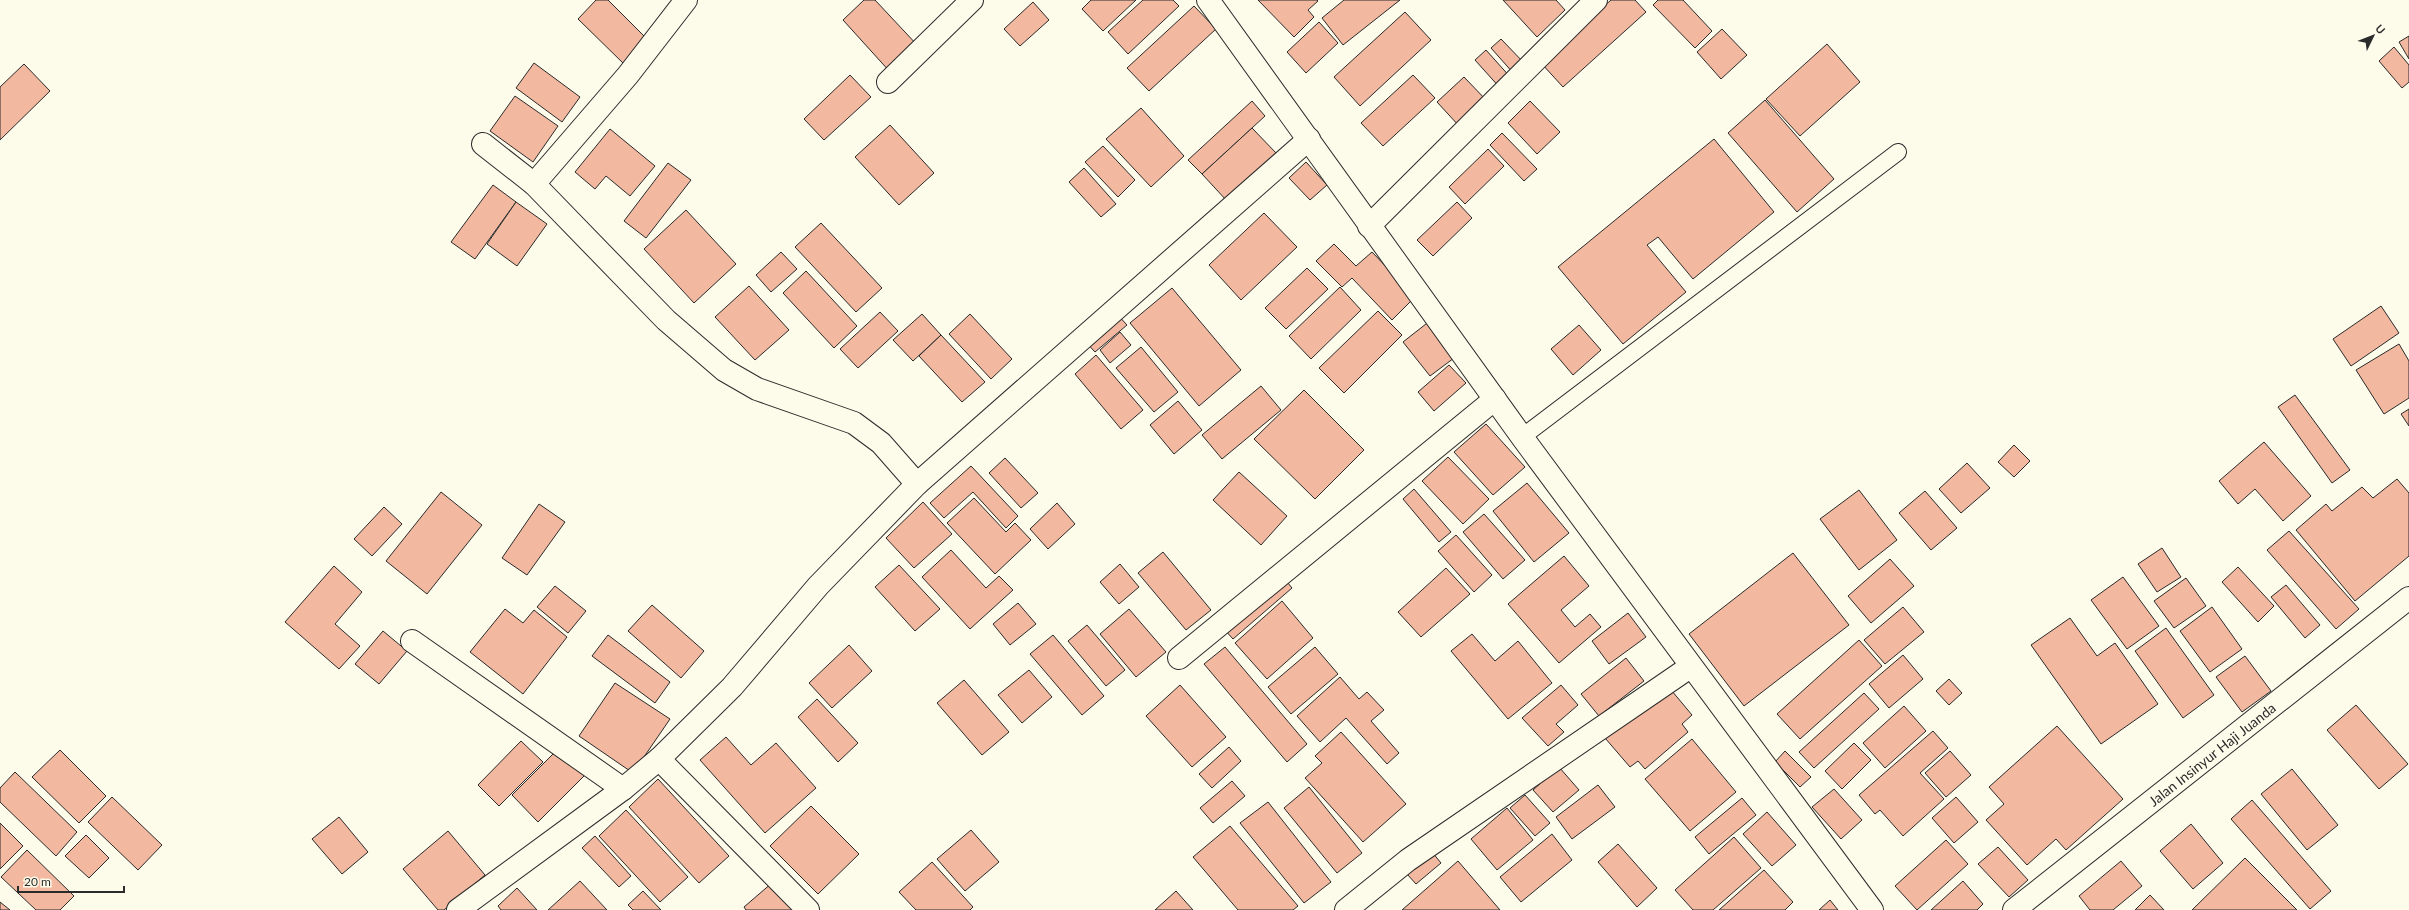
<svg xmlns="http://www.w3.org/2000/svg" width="2409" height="910" viewBox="0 0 2409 910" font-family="Lato,sans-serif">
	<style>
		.building { fill: #f2b8a0; stroke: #2b2b2b }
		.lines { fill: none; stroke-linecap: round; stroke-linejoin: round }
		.service-casing { stroke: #2b2b2b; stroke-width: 18 }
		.minor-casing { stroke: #2b2b2b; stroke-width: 24 }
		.service { stroke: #fdfbea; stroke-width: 16 }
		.minor { stroke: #fdfbea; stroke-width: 22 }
		.labels { text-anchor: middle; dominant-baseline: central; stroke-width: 3; stroke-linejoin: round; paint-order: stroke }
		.street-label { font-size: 14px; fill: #2b2b2b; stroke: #fdfbea }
	</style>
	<rect width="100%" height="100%" fill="#fdfbea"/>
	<g class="building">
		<path d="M596,0H608L648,40L625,65L578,19Z"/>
		<path d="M864,0H875L919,47L891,73L843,20Z"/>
		<path d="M1091,0H1136L1103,31L1082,9Z"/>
		<path d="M1143,0H1173L1179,6L1128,54L1108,32Z"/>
		<path d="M1258,0H1317L1318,1L1308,10L1314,17L1294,37Z"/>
		<path d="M1344,0H1400L1343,45L1322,18Z"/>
		<path d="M1503,0H1556L1565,10L1537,37Z"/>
		<path d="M1611,0H1635L1646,12L1563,87L1541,63Z"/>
		<path d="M1658,0H1683L1712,31L1695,48L1653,5Z"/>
		<path d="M1033,2L1049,20L1020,46L1004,29Z"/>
		<path d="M1194,6L1216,29L1149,91L1127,68Z"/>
		<path d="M1405,12L1431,40L1360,106L1334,77Z"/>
		<path d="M1319,22L1338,43L1306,73L1287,52Z"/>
		<path d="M1722,29L1747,55L1721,79L1697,52Z"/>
		<path d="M2409,36V59L2399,42Z"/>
		<path d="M1501,39L1526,65L1515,75L1491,48Z"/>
		<path d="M1827,44L1860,82L1800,136L1766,99Z"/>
		<path d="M2394,47L2409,65V82L2402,88L2379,61Z"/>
		<path d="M1486,50L1512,79L1501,89L1475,60Z"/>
		<path d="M534,63L580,97L562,122L516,88Z"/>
		<path d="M24,64L50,91L0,140V87Z"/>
		<path d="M850,75L871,97L824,140L804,119Z"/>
		<path d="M1413,75L1435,98L1383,146L1361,123Z"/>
		<path d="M1464,77L1488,102L1460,127L1437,102Z"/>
		<path d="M515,96L558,126L533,162L490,131Z"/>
		<path d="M1765,100L1834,179L1797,212L1728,133Z"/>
		<path d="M1252,101L1265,116L1202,174L1188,160Z"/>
		<path d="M1530,101L1560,132L1537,154L1508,123Z"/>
		<path d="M1141,108L1184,156L1151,187L1106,139Z"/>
		<path d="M890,125L934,173L899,205L855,157Z"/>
		<path d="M1252,128L1277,154L1227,201L1202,174Z"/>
		<path d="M610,129L655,166L630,196L606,176L595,189L575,172Z"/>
		<path d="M1502,133L1537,169L1524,181L1490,145Z"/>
		<path d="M1714,139L1774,212L1693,279L1658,237L1647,245L1686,292L1623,344L1558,267Z"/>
		<path d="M1103,146L1135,180L1118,197L1085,162Z"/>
		<path d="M1488,149L1504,166L1465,204L1449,187Z"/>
		<path d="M1306,162L1327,185L1310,200L1289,178Z"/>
		<path d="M668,163L691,180L646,238L624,221Z"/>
		<path d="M1084,168L1116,204L1101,217L1069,182Z"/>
		<path d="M493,185L516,202L475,259L451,242Z"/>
		<path d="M516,202L547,224L517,266L487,244Z"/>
		<path d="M1457,202L1472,218L1433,256L1417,240Z"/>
		<path d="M686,210L736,264L694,303L644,249Z"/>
		<path d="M1264,213L1297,247L1241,300L1209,265Z"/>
		<path d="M821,223L882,288L856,312L795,247Z"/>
		<path d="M1334,244L1356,266L1372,252L1415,297L1392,320L1352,278L1342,287L1316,261Z"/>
		<path d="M781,252L797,269L771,292L756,275Z"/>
		<path d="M1307,268L1328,289L1286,329L1265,308Z"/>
		<path d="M806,271L857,326L834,348L783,293Z"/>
		<path d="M749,286L789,330L755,360L715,317Z"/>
		<path d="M1340,287L1361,310L1311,359L1289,336Z"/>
		<path d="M1172,288L1241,370L1199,406L1130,323Z"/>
		<path d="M2381,306L2399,333L2351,366L2333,339Z"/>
		<path d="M1378,311L1402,335L1344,393L1319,368Z"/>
		<path d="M880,312L898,331L858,368L840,349Z"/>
		<path d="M1115,312L1127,325L1095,352L1083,339Z"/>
		<path d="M922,314L941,335L913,361L893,340Z"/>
		<path d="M970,314L1012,359L991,379L949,334Z"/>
		<path d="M1431,320L1458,355L1430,376L1403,342Z"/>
		<path d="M1579,325L1601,350L1573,375L1551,349Z"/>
		<path d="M1120,332L1131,345L1110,363L1100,350Z"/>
		<path d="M941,335L985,382L962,402L919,356Z"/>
		<path d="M2399,344L2409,361V398L2384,414L2356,370Z"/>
		<path d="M1141,347L1178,392L1154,412L1116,368Z"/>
		<path d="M1096,355L1143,410L1121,429L1075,374Z"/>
		<path d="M1449,365L1466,383L1434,411L1418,392Z"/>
		<path d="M1261,386L1281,410L1222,459L1202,435Z"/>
		<path d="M1304,390L1364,450L1315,499L1254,439Z"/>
		<path d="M2295,395L2350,470L2332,483L2278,407Z"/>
		<path d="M1178,401L1202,430L1174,454L1150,425Z"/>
		<path d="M2409,409V426L2401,414Z"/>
		<path d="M1486,424L1525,467L1493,495L1454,452Z"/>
		<path d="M2264,442L2311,496L2283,521L2255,489L2238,504L2219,481Z"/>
		<path d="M2014,445L2030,461L2014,477L1998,462Z"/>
		<path d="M1448,457L1489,499L1463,524L1422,481Z"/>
		<path d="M1005,458L1038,493L1021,508L989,473Z"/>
		<path d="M1967,463L1990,488L1961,513L1939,489Z"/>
		<path d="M971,466L1018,516L1006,528L973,492L944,518L930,503Z"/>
		<path d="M1239,472L1287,516L1261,545L1213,500Z"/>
		<path d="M2397,479L2409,493V556L2355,601L2296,530L2326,504L2332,511L2362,487L2373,498Z"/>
		<path d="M1527,483L1569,533L1534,562L1493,511Z"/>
		<path d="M1414,489L1451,532L1439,542L1403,499Z"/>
		<path d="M1859,490L1897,540L1859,570L1820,519Z"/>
		<path d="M1925,491L1957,528L1931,550L1899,513Z"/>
		<path d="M441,492L482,525L427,594L386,561Z"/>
		<path d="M974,498L1006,532L1015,523L1031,540L995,574L947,523Z"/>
		<path d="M923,502L952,534L914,568L886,538Z"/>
		<path d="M1057,503L1075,524L1048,549L1030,529Z"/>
		<path d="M539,504L565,522L527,575L502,558Z"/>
		<path d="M384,507L402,524L372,556L354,539Z"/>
		<path d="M1484,514L1525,560L1503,579L1463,532Z"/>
		<path d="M2289,531L2359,609L2336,629L2267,550Z"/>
		<path d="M1456,535L1492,575L1474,592L1438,551Z"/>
		<path d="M2162,548L2181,577L2157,592L2138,564Z"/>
		<path d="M951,550L986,588L999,576L1013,590L970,629L922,577Z"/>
		<path d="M1163,552L1211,610L1186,630L1138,573Z"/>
		<path d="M1793,553L1849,625L1744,706L1689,634Z"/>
		<path d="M1564,556L1589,586L1561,610L1575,627L1590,614L1601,627L1559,663L1508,604Z"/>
		<path d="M1890,559L1914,586L1871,623L1848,596Z"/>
		<path d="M1120,564L1139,587L1119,604L1100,582Z"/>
		<path d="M899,565L940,609L915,631L875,587Z"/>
		<path d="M334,566L362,592L335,624L360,646L339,669L285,622Z"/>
		<path d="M2238,567L2274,606L2258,622L2222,582Z"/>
		<path d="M1446,568L1470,594L1421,637L1398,612Z"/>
		<path d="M2123,577L2159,626L2127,649L2091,600Z"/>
		<path d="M1284,578L1292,588L1233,639L1224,629Z"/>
		<path d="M2186,578L2206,606L2174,628L2154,601Z"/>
		<path d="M2286,585L2320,625L2305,638L2271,597Z"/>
		<path d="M555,586L586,611L568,633L537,607Z"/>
		<path d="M1282,601L1313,638L1267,679L1235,643Z"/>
		<path d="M1018,603L1036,624L1010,645L993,624Z"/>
		<path d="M652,605L704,651L681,678L628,631Z"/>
		<path d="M1903,607L1924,632L1885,664L1864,640Z"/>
		<path d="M2212,607L2242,649L2210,672L2180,631Z"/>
		<path d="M505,609L523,623L534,610L567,637L523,694L470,652Z"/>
		<path d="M1129,609L1166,652L1136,677L1100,634Z"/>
		<path d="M1628,613L1646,637L1609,664L1592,641Z"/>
		<path d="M2070,618L2097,656L2115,643L2158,704L2101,744L2031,645Z"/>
		<path d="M1087,625L1125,670L1106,686L1068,641Z"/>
		<path d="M2166,628L2214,695L2183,718L2135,651Z"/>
		<path d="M383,631L407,651L379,684L355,664Z"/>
		<path d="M1472,634L1495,661L1518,641L1552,683L1508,719L1451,651Z"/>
		<path d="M608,635L670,682L655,703L592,656Z"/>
		<path d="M1053,635L1104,696L1082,715L1030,654Z"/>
		<path d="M1859,640L1882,666L1800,739L1777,714Z"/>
		<path d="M849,645L872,671L832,708L809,683Z"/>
		<path d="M1225,647L1307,744L1287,762L1204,664Z"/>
		<path d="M1315,647L1338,674L1291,714L1268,687Z"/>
		<path d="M1903,655L1923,679L1889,708L1869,684Z"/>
		<path d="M2245,656L2271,691L2242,712L2216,677Z"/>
		<path d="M1626,658L1644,681L1599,716L1581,694Z"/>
		<path d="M1029,670L1052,697L1022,723L998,695Z"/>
		<path d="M1340,677L1359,699L1367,692L1384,710L1371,721L1399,753L1387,764L1346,718L1320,742L1297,716Z"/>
		<path d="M1949,679L1962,693L1949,705L1936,691Z"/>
		<path d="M964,680L1009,732L982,755L937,703Z"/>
		<path d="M615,683L670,719L633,773L579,736Z"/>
		<path d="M1180,685L1226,737L1192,767L1146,716Z"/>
		<path d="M1561,685L1578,705L1556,724L1564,732L1548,746L1522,718Z"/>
		<path d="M1667,685L1692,715L1682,724L1688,732L1645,769L1638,761L1630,767L1605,738Z"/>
		<path d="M1864,693L1879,709L1814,768L1799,752Z"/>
		<path d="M817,699L858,743L838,762L798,717Z"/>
		<path d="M2356,705L2408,764L2379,789L2327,730Z"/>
		<path d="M1904,706L1926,731L1885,768L1863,743Z"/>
		<path d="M2057,726L2123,799L2066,850L2056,839L2027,865L1986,820L2004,804L1989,787Z"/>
		<path d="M1933,731L1948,748L1920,773L1944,799L1903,836L1880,810L1875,814L1859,795Z"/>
		<path d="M1341,732L1406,804L1363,842L1305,778L1322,763L1315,756Z"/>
		<path d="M726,737L751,765L776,743L816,788L765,833L700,760Z"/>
		<path d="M1692,739L1736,792L1690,831L1645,779Z"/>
		<path d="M521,741L543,762L499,806L478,785Z"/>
		<path d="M1854,743L1871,760L1842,789L1825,771Z"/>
		<path d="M560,747L586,774L538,822L512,795Z"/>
		<path d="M1229,747L1241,761L1212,788L1199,774Z"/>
		<path d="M60,750L106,796L79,823L32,777Z"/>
		<path d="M1785,751L1811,777L1800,787L1775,762Z"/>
		<path d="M1950,751L1971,775L1946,797L1925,773Z"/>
		<path d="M1559,767L1579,790L1553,812L1533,790Z"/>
		<path d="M2292,769L2338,825L2307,850L2261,794Z"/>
		<path d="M15,772L77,832L56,856L0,802V788Z"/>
		<path d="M658,779L729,856L699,883L629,807Z"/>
		<path d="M1232,781L1245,796L1213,823L1200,808Z"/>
		<path d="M1598,785L1615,807L1572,839L1556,817Z"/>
		<path d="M1309,787L1362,853L1337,873L1284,808Z"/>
		<path d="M1834,789L1862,820L1841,839L1812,807Z"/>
		<path d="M1525,795L1550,823L1535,836L1510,808Z"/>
		<path d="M112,797L162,845L138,870L88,822Z"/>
		<path d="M1956,797L1978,822L1954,843L1932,818Z"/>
		<path d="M1742,798L1756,815L1709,854L1695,837Z"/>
		<path d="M2252,800L2331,891L2310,909L2231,819Z"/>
		<path d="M1268,802L1331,882L1304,903L1240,823Z"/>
		<path d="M811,806L859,854L818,894L770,846Z"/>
		<path d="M1507,808L1533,840L1497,870L1471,839Z"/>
		<path d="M626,810L688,877L660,902L599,836Z"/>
		<path d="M1767,812L1796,845L1772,866L1743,834Z"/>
		<path d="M339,817L368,852L342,874L312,839Z"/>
		<path d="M0,823L23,846L0,869Z"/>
		<path d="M2191,824L2223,863L2193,889L2160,851Z"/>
		<path d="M1230,826L1298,906L1293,910H1238L1193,857Z"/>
		<path d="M971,830L999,862L965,891L937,859Z"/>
		<path d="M448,831L485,875L444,910H438L403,869Z"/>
		<path d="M1552,834L1572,860L1521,902L1500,877Z"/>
		<path d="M86,835L109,858L89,878L65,856Z"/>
		<path d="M595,836L631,876L619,887L582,848Z"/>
		<path d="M1734,837L1761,868L1713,910H1693L1675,890Z"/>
		<path d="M1946,840L1968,864L1917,910L1895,886Z"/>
		<path d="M1618,844L1657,888L1637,907L1598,862Z"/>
		<path d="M1998,847L2028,880L2009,897L1978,864Z"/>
		<path d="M27,850L74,896L60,910H36L1,877Z"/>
		<path d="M1432,852L1441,863L1416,884L1407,874Z"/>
		<path d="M2245,858L2297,910H2192Z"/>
		<path d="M1458,861L1500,910H1402Z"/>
		<path d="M2121,861L2142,886L2113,910H2090L2079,896Z"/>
		<path d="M932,862L973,907L970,910H916L899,892Z"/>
		<path d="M1764,870L1793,902L1785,910H1719Z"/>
		<path d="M580,881L607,910H548Z"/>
		<path d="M1963,881L1983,904L1977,910H1931Z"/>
		<path d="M773,882L798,910H746L744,907Z"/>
		<path d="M517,888L537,910H501L498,906Z"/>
		<path d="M643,891L661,910H633L628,905Z"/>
		<path d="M1176,891L1193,910H1155Z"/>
		<path d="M2150,895L2164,910H2135Z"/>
		<path d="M1830,900L1838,910H1819Z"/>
		<path d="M0,902L10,910H0Z"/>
	</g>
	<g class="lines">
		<g class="service-casing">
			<path id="service" d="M1522,437L1898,152"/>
		</g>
		<g class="minor-casing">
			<g id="minor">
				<path d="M1208,0L1522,437L1872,910"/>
				<path d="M888,82L972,0"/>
				<path d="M483,144L534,184L666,320L724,370L757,389L854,423L881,443L917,484"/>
				<path d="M534,184L628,75L686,0"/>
				<path d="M1369,226L1596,0"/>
				<path d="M412,641L623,789"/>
				<path d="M1179,658L1495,399"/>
				<path d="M659,759L808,910"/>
				<path d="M458,910L623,789L659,759L732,687L818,586L917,484L1309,139"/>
				<path d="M1346,910L1408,860L1690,667"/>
				<path id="s1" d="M2014,910L2409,598"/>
			</g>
		</g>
		<use href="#service" class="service"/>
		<use href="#minor" class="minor"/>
	</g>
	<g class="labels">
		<g class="street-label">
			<text stroke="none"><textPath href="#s1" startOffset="252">Jalan Insinyur Haji Juanda</textPath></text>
		</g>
	</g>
	<g transform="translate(2373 36) rotate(47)" stroke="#fdfbea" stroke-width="3" paint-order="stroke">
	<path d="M0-3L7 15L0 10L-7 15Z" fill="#2b2b2b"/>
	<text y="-6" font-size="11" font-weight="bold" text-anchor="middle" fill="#2b2b2b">U</text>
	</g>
	<path d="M18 886v6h106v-6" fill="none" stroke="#2b2b2b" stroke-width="2"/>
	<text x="24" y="886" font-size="12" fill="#2b2b2b" stroke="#fdfbea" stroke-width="3" paint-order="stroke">20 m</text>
</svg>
